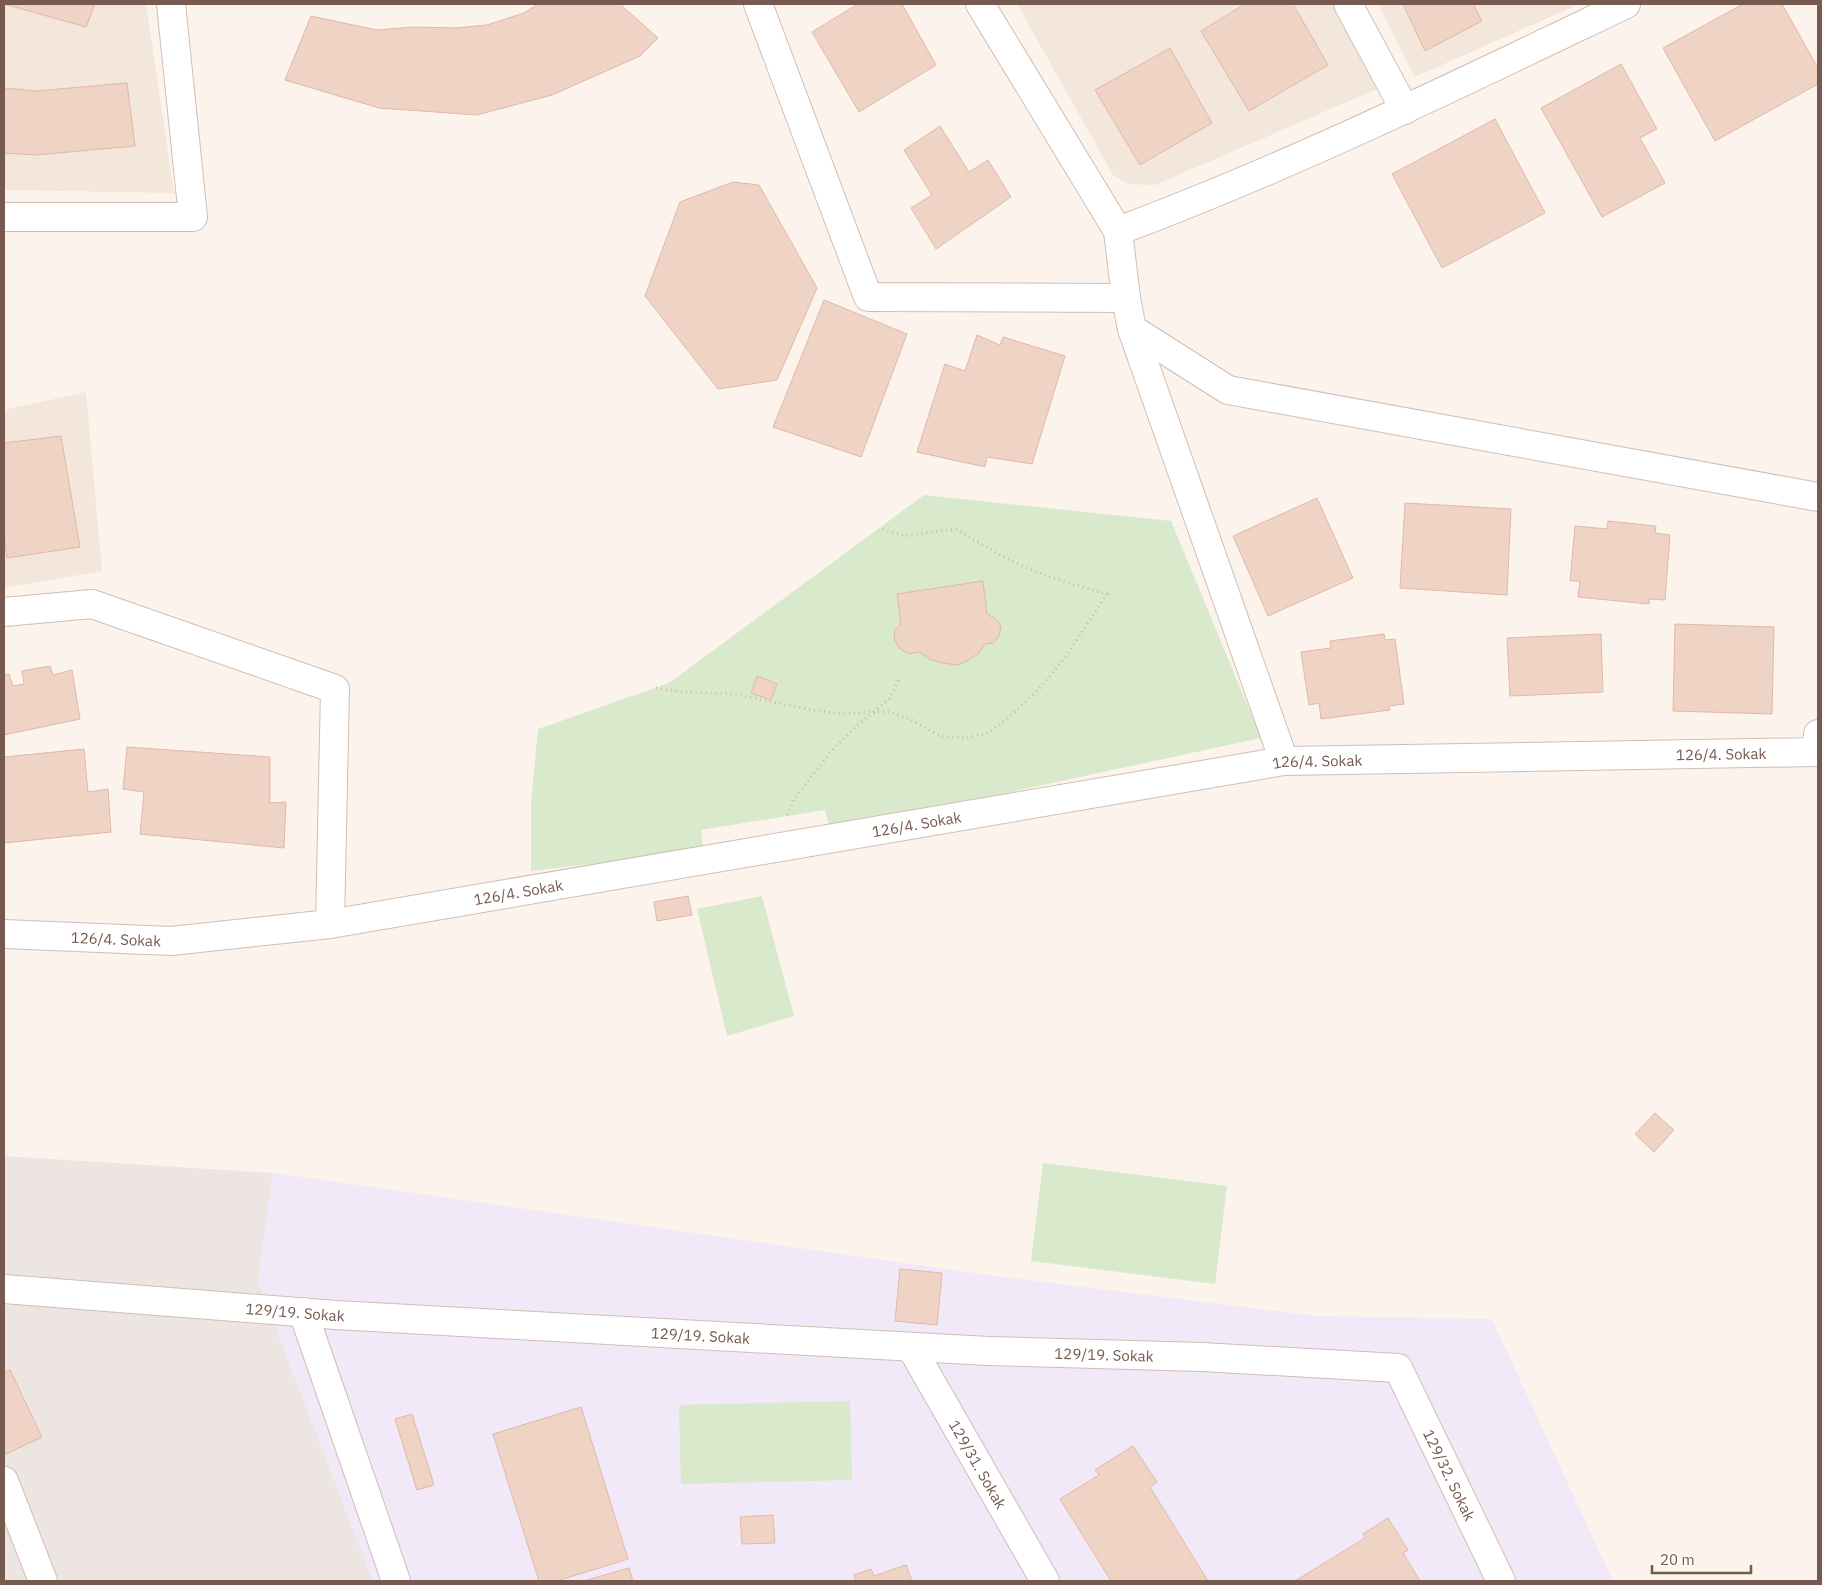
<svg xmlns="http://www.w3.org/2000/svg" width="1822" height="1585" viewBox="0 0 1822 1585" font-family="'IBM Plex Sans',sans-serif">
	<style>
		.residential { fill: #f3e6db }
		.industrial { fill: #ece5e1 }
		.education { fill: #f1e8f8 }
		.green { fill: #d9e9cb }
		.building { fill: #efd3c5; stroke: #e1b8a7 }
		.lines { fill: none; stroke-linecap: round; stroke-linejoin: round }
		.minor-casing { stroke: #d0beb4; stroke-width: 30 }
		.path { stroke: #d5b6a8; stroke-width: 3; stroke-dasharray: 1 4; stroke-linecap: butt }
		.minor { stroke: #fff; stroke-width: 28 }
		.labels { text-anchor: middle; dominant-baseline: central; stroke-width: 4.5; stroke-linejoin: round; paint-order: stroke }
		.street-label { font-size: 15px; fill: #765a50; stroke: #fef9f3 }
	</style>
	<rect width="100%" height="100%" fill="#fcf4ec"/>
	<g class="residential">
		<path d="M4,4H146L174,193L4,190Z"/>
		<path d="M1017,4H1334L1377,89L1155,185L1128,184L1113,175Z"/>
		<path d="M1378,4H1579L1415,77Z"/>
		<path d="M86,392L102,571L4,588V410Z"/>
	</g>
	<path class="industrial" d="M4,1156L273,1173L258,1281L373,1581H4Z"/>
	<path class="education" d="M273,1173L981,1274L1317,1316L1492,1319L1613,1581H373L258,1281Z"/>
	<g class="green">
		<path d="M924,495L1171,521L1261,738L830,831L825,810L701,830L703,851L531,871V804L538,729L669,683Z"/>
		<path d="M762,896L794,1016L727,1036L697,909Z"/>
		<path d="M1043,1163L1227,1186L1215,1284L1031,1261Z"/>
		<path d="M850,1401L852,1480L681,1484L679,1405Z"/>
	</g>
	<g class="building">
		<path d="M4,4H95L86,27Z"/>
		<path d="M538,4H620L658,38L640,56L552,95L477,115L379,108L285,80L311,16L377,30L413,27L455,28L487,25L524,13Z"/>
		<path d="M858,4H902L936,65L859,112L812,32Z"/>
		<path d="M1245,4H1293L1328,65L1249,111L1201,31Z"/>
		<path d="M1403,4H1473L1482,21L1425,51Z"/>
		<path d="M1743,4H1782L1818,68V84L1715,141L1663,48Z"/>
		<path d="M1170,48L1212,123L1140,165L1095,90Z"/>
		<path d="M1621,64L1657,129L1640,138L1665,183L1602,217L1541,108Z"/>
		<path d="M127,83L135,146L36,155L4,153V88L36,91Z"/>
		<path d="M1495,119L1545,213L1442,268L1392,174Z"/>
		<path d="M940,126L969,172L988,160L1011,197L936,249L911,208L932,195L904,150Z"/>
		<path d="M733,182L759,185L817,288L777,380L718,389L645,296L680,202Z"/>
		<path d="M824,300L907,334L861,457L773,427Z"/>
		<path d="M977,335L1000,345L1003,337L1065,356L1032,464L987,457L985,467L917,452L945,364L965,371Z"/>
		<path d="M61,436L80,547L7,558L4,533V443Z"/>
		<path d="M1317,498L1353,578L1268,616L1233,536Z"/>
		<path d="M1405,503L1511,509L1507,595L1400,588Z"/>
		<path d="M1608,521L1656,526L1655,533L1670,535L1665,600L1649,599V604L1578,597L1580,581H1570L1575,526L1607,529Z"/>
		<path d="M983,581L987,614L996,619L1001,626L999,636L993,643L985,644L979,653L969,660L957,665L942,663L929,659L919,652L908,654L899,648L895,640L894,631L901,624L897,594Z"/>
		<path d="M1675,624L1774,627L1772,714L1673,711Z"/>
		<path d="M1384,634L1385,640L1395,639L1404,704L1389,706L1390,710L1321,719L1319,703L1309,705L1301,652L1331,648L1330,641Z"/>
		<path d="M1601,634L1603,692L1510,696L1507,638Z"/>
		<path d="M50,666L53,675L72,670L80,719L4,735V675L9,674L13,686L24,684L22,671Z"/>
		<path d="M757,676L777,684L771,700L751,693Z"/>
		<path d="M127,747L270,757V803L286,802L284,848L140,834L144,792L123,789Z"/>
		<path d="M84,749L88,792L108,789L111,832L4,843V757Z"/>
		<path d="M688,896L692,915L657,921L654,902Z"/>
		<path d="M1655,1113L1674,1130L1654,1152L1635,1134Z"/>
		<path d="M900,1269L942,1273L937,1325L895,1321Z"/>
		<path d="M10,1370L42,1437L4,1455V1373Z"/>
		<path d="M581,1407L628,1559L557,1581H539L493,1434Z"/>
		<path d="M412,1414L434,1485L417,1490L395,1419Z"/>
		<path d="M1133,1446L1157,1482L1150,1487L1208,1581H1111L1060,1499L1099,1475L1095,1470Z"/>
		<path d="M773,1515L775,1543L742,1544L740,1517Z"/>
		<path d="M1388,1518L1408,1550L1403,1553L1420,1581H1295L1365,1538L1363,1534Z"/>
		<path d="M906,1565L912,1581H856L854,1575L871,1569L874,1576Z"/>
		<path d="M629,1568L633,1581H584Z"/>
	</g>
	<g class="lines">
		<g class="minor-casing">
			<g id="minor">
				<path d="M758,4L868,297L1126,298"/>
				<path d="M980,4L1118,231C1292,166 1459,84 1626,4"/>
				<path d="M1348,4L1405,110"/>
				<path d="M4,217H193L171,4"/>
				<path d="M1118,231L1126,298L1132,329L1228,390L1818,497"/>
				<path d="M1132,329L1284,761"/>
				<path d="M4,612L92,604L335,689L330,924"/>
				<path id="s1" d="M4,934L171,941L330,924L1284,761L1816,752L1818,734"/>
				<path id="s2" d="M4,1289L336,1315L988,1351L1202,1357L1398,1368L1501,1581"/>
				<path d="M303,1312L396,1581"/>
				<path id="s3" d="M911,1347L1045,1581"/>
				<path d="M4,1481L43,1581"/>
			</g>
		</g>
		<g class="path">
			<path d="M656,688L684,692L735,694L806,709L841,714L874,712L890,698L900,677"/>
			<path d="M787,815L795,798L834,748L856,726L874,712H889L908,718L940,736L962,738L986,734L1008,718L1038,690L1064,659L1107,594L1065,582L1029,569L998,554L956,529L904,536L880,528"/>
		</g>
		<use href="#minor" class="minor"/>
	</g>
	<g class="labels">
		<g class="street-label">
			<text stroke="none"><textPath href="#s1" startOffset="1732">126/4. Sokak</textPath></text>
			<text stroke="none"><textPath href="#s1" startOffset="1328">126/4. Sokak</textPath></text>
			<text stroke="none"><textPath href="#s1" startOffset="922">126/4. Sokak</textPath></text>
			<text stroke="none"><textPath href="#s1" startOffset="518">126/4. Sokak</textPath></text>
			<text stroke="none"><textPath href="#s1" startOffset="112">126/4. Sokak</textPath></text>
			<text stroke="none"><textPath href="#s2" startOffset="292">129/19. Sokak</textPath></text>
			<text stroke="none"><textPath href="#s2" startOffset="698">129/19. Sokak</textPath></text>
			<text stroke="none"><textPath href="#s2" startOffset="1102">129/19. Sokak</textPath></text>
			<text stroke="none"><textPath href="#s3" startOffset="135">129/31. Sokak</textPath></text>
			<text stroke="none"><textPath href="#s2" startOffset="1515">129/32. Sokak</textPath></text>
		</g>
	</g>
	<rect width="1822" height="1585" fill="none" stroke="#765a50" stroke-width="10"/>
	<path d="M1652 1565v8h99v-8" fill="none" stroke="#765a50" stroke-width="2.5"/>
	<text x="1660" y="1565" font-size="15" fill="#765a50" stroke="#fef9f3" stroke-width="4" paint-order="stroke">20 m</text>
</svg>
